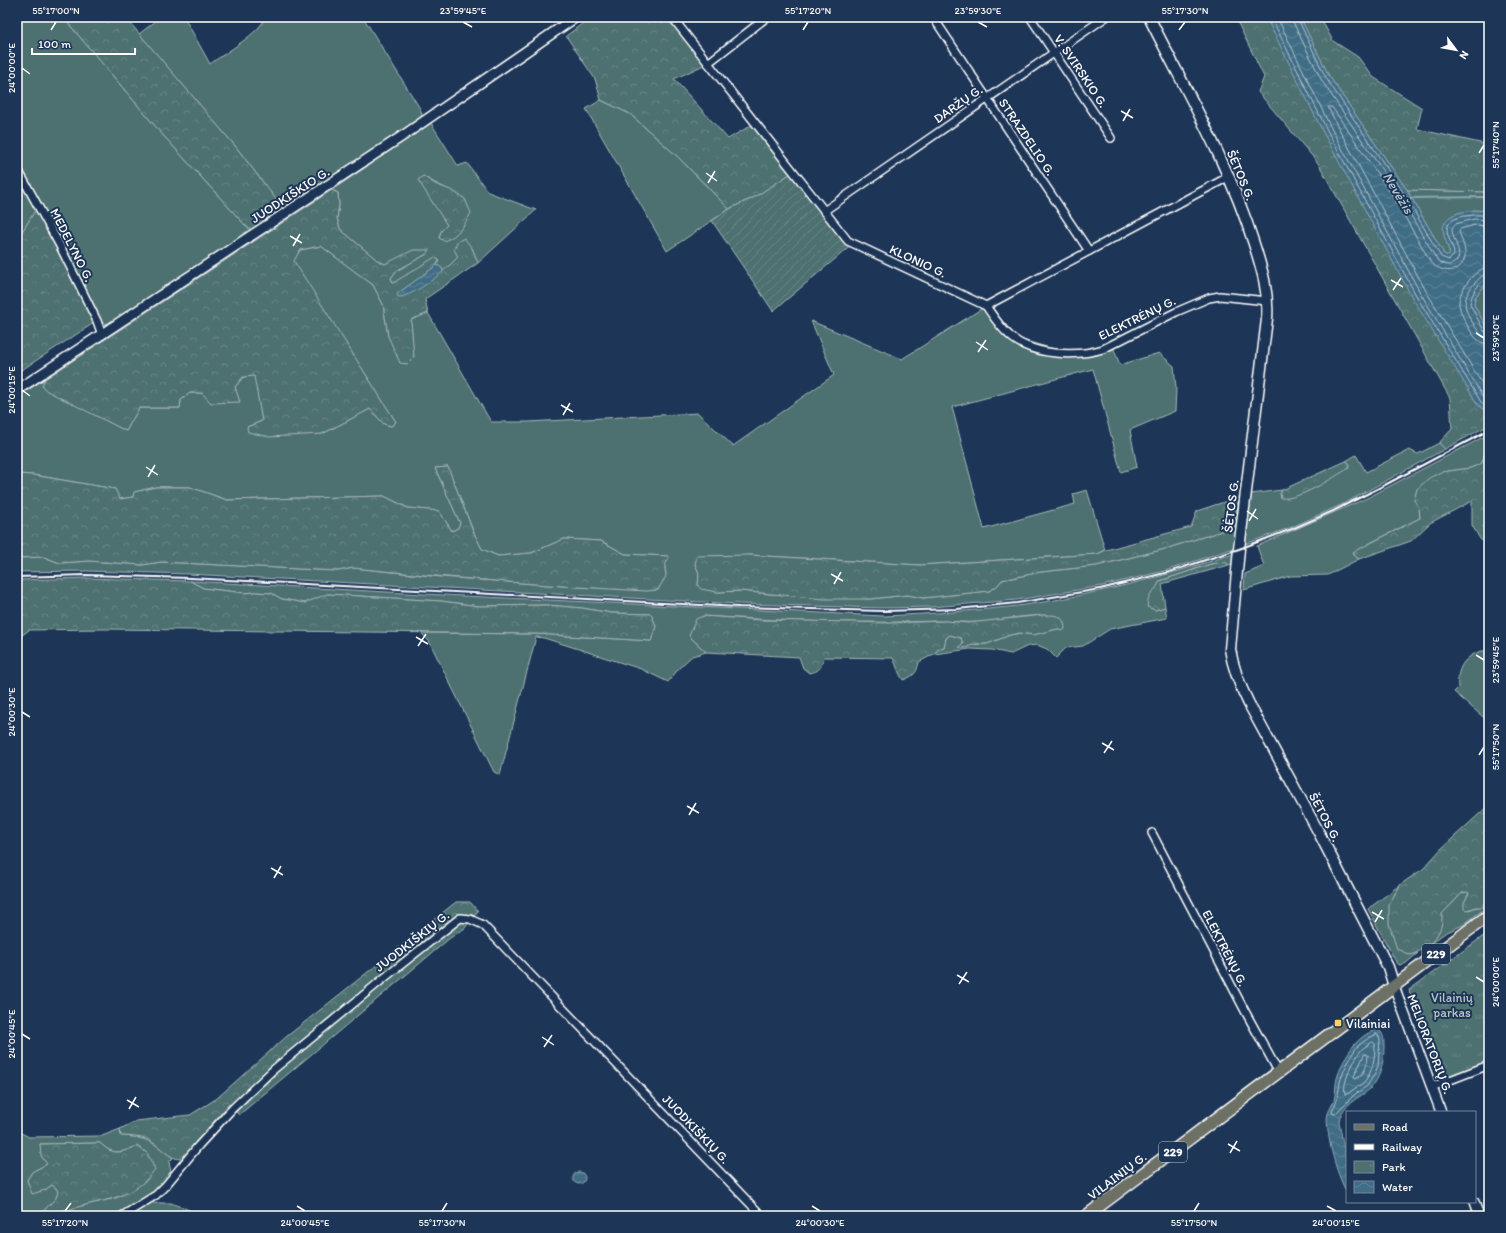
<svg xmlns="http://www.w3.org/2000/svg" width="1506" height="1233" viewBox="0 0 1506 1233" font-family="Itim,sans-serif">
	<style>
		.grass { fill: #4e7071; stroke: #a6b8b8; fill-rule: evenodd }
		.forest { fill: url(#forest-crowns); stroke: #a6b8b8 }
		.park { fill: url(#park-tufts); stroke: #a6b8b8 }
		.garden { fill: url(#garden-furrows); stroke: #a6b8b8 }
		.water { fill: url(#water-waves); stroke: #8da7b6 }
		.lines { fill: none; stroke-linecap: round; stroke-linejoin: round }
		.shore { stroke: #b3c5cf; stroke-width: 1 }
		.stream { stroke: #8da7b6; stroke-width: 2 }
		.minor-casing { stroke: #fff; stroke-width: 10 }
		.tertiary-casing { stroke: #fff; stroke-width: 12 }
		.secondary-casing { stroke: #fff; stroke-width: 13 }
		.primary-casing { stroke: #fff; stroke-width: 14 }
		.minor { stroke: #1d3557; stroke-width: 7 }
		.tertiary { stroke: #1d3557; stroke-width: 9 }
		.secondary { stroke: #1d3557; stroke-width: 10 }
		.primary { stroke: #6c7065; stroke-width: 11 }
		.rail { stroke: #fff; stroke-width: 2 }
		.ticks { fill: none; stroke: #fff; stroke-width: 1.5 }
		.poi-dot { fill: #ffd166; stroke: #1d3557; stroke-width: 1.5 }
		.labels { text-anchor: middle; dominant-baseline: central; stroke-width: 4; stroke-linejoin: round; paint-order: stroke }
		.shield { fill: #1d3557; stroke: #bbc2cd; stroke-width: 1 }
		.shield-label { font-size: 12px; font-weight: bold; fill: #fff }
		.street-label { font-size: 13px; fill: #fff; stroke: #1d3557 }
		.park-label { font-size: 13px; fill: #b8c6c6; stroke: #1d3557 }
		.poi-label { font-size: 13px; fill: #fff; stroke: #1d3557; text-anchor: start }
		.water-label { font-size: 14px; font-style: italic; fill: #b3c5cf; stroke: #1d3557 }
		.neatline { fill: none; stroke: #fff; stroke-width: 1.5 }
		.ticks-label { font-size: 10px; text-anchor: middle; fill: #fff }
	</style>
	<defs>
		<pattern id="forest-crowns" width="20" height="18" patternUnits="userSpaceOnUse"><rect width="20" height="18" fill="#4e7071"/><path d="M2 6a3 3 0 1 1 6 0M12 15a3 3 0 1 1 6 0" fill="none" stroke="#698586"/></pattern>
		<pattern id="park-tufts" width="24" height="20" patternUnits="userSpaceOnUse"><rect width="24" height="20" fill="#4e7071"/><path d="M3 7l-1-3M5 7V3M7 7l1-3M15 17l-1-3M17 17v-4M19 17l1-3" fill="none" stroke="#698586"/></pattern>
		<pattern id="garden-furrows" width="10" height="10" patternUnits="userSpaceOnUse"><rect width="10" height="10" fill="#4e7071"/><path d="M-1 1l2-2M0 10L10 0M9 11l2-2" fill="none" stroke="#698586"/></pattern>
		<pattern id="water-waves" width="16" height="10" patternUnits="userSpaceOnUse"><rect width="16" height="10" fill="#416d86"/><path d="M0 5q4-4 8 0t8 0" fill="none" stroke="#5e8398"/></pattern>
	</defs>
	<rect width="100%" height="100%" fill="#1d3557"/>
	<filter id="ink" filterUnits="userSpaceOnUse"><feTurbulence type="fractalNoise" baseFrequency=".025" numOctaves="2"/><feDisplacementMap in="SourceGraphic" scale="8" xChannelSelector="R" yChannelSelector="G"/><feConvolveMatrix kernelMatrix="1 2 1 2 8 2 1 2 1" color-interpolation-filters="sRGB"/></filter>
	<g filter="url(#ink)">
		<g class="grass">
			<path d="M17,17H63L161,133L244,224L252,231L108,324L97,321L38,207L17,240Z"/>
			<path d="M161,17H184L210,64C222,55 263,31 265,17H363L419,107L422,113L421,118L283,210L278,202L236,147L139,34Z"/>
			<path d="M601,100L630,114L678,157L729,209L667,251L586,109Z"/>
			<path d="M431,123L458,166L467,163L488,192L536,210L478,263L472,248L458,257L443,272L442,268L437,265L439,260L393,283L391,278L396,271L427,254L397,259L385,264L377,260L340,229L337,218L339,205L338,193L332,190ZM423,176C437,185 452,190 465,199L439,238L441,231L447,225Z"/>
			<path d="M1407,190L1489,192V211L1473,210L1447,243L1450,254L1448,256L1444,254Z"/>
			<path d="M321,246L373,285L383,304L388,336L412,338L411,320L428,313L491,422H528L698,413L733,446L834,375L811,321L902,359L986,306L1009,336L1074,355L1113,347L1120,365L1159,353L1174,366L1176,388L1175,411L1130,430L1137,467L1121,472L1093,369L952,407L984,529L1075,504L1073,494L1087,490L1105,550L1098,554L920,565L749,555L695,564L699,573L698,586L717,592L740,591L769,594L870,599L908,595L923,598L989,591L996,587L1002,580L1041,572L1096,566L1165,549L1234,527L1239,497L1243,496L1237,541L1234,548L1168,570L1102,586L1017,600L932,607L883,608L739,604L188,574L86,571L17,572V558L44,557L60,563L89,561L142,565L161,562L338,571L353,568L441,577L576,587L658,590L666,574L665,568L667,556L625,554L601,541L564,539L531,553L498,556L482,549L473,531L448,467L435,468L460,523L458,528L452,531L439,511L408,508L384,496L227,500L190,487H156L135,492L133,497L119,499L115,489L33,475L17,474V427L19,421L17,420V397L45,379L42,386L126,431L139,408H180L181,400L190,393H202L239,402L235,387L243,377L255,376L262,421L247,427L322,434L370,409L384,424L391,426L396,422L293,261L300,250Z"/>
			<path d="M1489,280V332L1474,305L1475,297Z"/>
			<path d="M1489,434V446L1485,453L1482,463L1471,468L1441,472L1417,489L1414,500L1419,508L1420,518L1370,543L1355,556L1359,559L1328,575L1290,576L1244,590L1245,574L1264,566L1257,546L1367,498Z"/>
			<path d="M1439,443L1445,449L1343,504L1292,527L1245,544L1251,494L1282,490L1280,494L1349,463L1346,461L1356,455L1366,472L1409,450L1418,454Z"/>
			<path d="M1233,554L1232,564L1229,565L1225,562L1211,564L1160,581L1157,587L1155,610L1165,607L1167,618L1110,629L1083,646L1066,648L1056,658L1047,649L1037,645L1028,646L1011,654L992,650L970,649L934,654L938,649L944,647L946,638L950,635L961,638L963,643L970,645L987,644L1010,635L1020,633L1033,635L1057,629L1062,631L1061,618C1048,611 1000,620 983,622C967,623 953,621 937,621C859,624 781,621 703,616L689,636L706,652L692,656L680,667L668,682L641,669L544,638L536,637L500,775L494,772L429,641L421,633L536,634L651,641L656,626L651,614L611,613L582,608L547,605L479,606L441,601L328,594L305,603L282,599L271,593L255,592L245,593L203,588L190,581L423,594L884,616C928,614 973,611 1017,606C1091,596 1163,577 1233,554Z"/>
			<path d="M1482,651H1489V722L1454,692L1458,688C1456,669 1464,656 1482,651Z"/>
			<path d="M1401,884L1389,904L1410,955L1418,953L1405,964L1399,965L1395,960L1368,909Z"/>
			<path d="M1467,892L1469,893L1464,903L1469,910C1475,907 1482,906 1489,905L1463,925L1445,933L1430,944L1441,926L1442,914L1462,893Z"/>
			<path d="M120,1129L121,1136C146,1137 153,1142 173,1158L169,1162L171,1172L163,1184L149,1196L153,1203H171L205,1216H175L165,1213L148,1216H58L72,1208L116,1198L131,1191L148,1179L137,1146C121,1153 113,1156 100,1143L40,1144L47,1164L32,1172L27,1180L29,1186L45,1190L52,1185L56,1188L58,1192L56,1198L42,1212V1216H17L22,1212L17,1207V1131L29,1137L102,1136Z"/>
		</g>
		<g class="forest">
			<path d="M63,17H125L236,147L278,202L283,210L252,231L244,224L161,133Z"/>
			<path d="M591,17H669L708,63L674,79L728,139L755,123L793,172L755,197L729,209L678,157L630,114L601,100L595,79L566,36Z"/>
			<path d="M1235,17H1266L1478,405L1489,414V425L1445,449L1439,443L1452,429L1450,398L1318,163L1258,92L1264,77Z"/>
			<path d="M1300,17H1320L1333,41L1358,57L1373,77L1422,108L1417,129L1489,145V192L1407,190L1329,76Z"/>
			<path d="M423,176L435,184L453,191L465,199L471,213C463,227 459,235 444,241L439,238L441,231L447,225L418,180Z"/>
			<path d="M332,190L338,193L339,205L337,218L340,229L377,260L385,264L413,250H429L427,254L396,271L391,278L393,283L435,257L439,260L437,265L397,294L402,297C423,286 442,274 458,257L454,249L457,242L464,238L472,248L478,263L425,299L428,313L411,320L414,357L407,364L400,363L388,336L383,304L373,285L321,246L300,250L294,261L396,422L391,426L384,424L370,409L322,434L269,437L248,432L247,427L262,421L254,376L243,377L235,387L240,402L211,403L202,393H190L181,400L180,408H139L126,431L47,391L42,386L45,379Z"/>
			<path d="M38,206L97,321L20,371L17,369V240Z"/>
			<path d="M1489,446V548L1480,539L1472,525V501L1430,523L1411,541L1359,559L1355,556L1353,552L1420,518L1419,508L1414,500L1417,489L1429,478L1441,472L1471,468L1482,463L1485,453Z"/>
			<path d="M1346,461L1349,463V468C1334,477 1298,501 1281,498L1280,494L1282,490Z"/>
			<path d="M448,467L473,531L482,549L498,556L531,553L564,539L601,541L625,554L668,556C669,561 665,563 665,568C665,572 667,575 665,578C663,582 660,585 658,590L647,591C549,586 451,578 353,568L338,571L161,562L142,565L89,561L60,563L44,557L17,558V474L33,475L115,489L120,499L133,497L134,492L156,487H190L227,500L384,496L408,508L439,511L452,531L458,528L460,523L435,468Z"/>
			<path d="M1239,497L1234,527L1165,549L1096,566L1041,572L1002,580L996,587L989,591L923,598L908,595L870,599H824L740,591L717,592L701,589L698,586L699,573L695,564L697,556L749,555L920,565L1098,554L1106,550L1191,527L1197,511Z"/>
			<path d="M1225,562L1229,565L1162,584L1165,607L1155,610L1147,607C1148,593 1155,592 1160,581L1211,564Z"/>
			<path d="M86,578L190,581L203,588L245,593L255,592L271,593L282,599L305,603L327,594L441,601L479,606L547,605L582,608L611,613L651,614L656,626L651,641L536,634L105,629L29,630L17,639V580Z"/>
			<path d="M1043,615C1055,615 1064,614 1065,629L1062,631L1057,629L1033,635L1020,633L1010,635L987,644H975L965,648L959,647L963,643L961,638L950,635L946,638L944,647L938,649L934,654L919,662C917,673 914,676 903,680C898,673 897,666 893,658L824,657C821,667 821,671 809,673L803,668L799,657L706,652L689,636L696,619L703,616L762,620L890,623L946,621L968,623Z"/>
			<path d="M1489,805V905L1481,907H1476L1467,910L1464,909V903L1469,893L1467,892L1462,893L1442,914C1442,918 1442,923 1441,927C1436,941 1424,951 1410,955L1397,949L1389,924V904L1401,884L1423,869L1441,849Z"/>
			<path d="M456,902H470L478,911L465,928L450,938L239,1115L229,1104L182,1159C168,1160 160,1144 146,1139C138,1137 129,1136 121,1136L120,1129L136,1121L190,1115L216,1099L286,1037Z"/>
			<path d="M100,1143C113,1156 121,1153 137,1146L147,1153L155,1169C135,1199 105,1199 74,1208C68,1209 63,1215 57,1216C52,1217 46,1216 42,1216V1212L56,1198L58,1192L56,1188L52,1185L45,1190L32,1194L27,1180L32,1172L47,1164L41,1156L40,1144Z"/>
		</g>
		<path class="park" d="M1489,932V1061L1440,1079L1409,990Z"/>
		<path class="garden" d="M793,172L853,244L773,311L712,221L729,209L755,197Z"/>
		<g class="water">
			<path d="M1266,17H1300L1329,76L1407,190L1444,254L1448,256L1450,254C1448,246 1443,236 1443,229C1445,209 1474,210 1489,211V280L1475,297L1474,305L1489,332V414L1478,405L1413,299L1324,134Z"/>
			<path d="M437,265L442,268L443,272C432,280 411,297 398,297L397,294Z"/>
			<path d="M1378,1029C1384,1034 1384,1039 1384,1046C1384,1061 1381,1078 1370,1089C1358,1099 1341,1105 1339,1122L1347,1165V1193C1336,1173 1328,1142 1327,1120C1327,1111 1332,1107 1334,1100C1336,1093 1335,1085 1337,1078C1344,1057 1355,1036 1378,1029Z"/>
			<circle cx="579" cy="1178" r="6"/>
		</g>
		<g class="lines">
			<g class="shore">
				<path d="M1271,17L1328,132L1417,297L1481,402L1489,409"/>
				<path d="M1277,17L1332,130L1421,294L1484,399L1489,403"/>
				<path d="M1292,17L1293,22L1322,81L1399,195L1437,260C1441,263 1447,267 1452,264C1467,258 1452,240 1452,230C1452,227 1454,226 1455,224L1474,219L1489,220"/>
				<path d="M1297,17L1326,78L1403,192L1441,257L1449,260L1454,255C1454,247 1448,239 1447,231C1446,213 1478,215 1489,215"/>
				<path d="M1489,226L1475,225L1460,229L1459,231C1461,239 1466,248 1465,256C1462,275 1440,274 1430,261L1394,198L1332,107H1328L1338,127L1426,291L1489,395"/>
				<path d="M1489,267C1481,268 1477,272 1471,278C1465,286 1460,292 1459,302C1458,310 1471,335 1478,340C1481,343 1485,344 1489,344"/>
				<path d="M1489,273C1482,274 1479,279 1474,284C1457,304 1468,315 1480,334L1484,337L1489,338"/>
				<path d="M1489,278C1479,280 1471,295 1470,304L1484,331L1489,333"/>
				<path d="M1376,1034L1378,1035L1380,1039L1378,1066L1374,1075L1367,1086L1354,1095L1335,1114H1333L1332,1111C1338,1100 1338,1094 1340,1082C1342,1074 1352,1052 1358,1046C1363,1041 1370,1038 1376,1034Z"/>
				<path d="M1373,1042L1375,1044C1375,1057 1373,1073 1363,1083C1358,1087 1352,1090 1347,1094H1345C1342,1081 1353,1064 1359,1053L1362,1049Z"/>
				<path d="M1365,1054L1368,1055C1368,1063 1364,1077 1355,1079L1354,1077Z"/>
			</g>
			<path class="stream" d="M1408,198L1489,197"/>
			<g class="minor-casing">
				<g id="minor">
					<path d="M672,17L848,241L986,306L1230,176"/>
					<path d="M933,17L1089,251"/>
					<path d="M1030,17L1111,138"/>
					<path d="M708,63L767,17"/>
					<path d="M17,168L59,244L97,321L102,335"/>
					<path d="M824,211L1106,17"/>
					<path d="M986,306C993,316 1000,327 1009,335C1031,356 1076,357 1103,349L1176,312L1209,298L1220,296L1267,301"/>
					<path d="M1152,833L1246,1013L1279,1073"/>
					<path d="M1432,1087L1489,1065"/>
					<path d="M122,1216L156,1195L166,1185L199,1145L233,1108L273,1070L383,979L460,918L470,919L483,925L762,1216"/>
				</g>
			</g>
			<g class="tertiary-casing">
				<g id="tertiary">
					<path d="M17,390L407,133L576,17"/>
					<path d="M1394,986L1441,1112"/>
					<path d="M1474,1202L1479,1216"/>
				</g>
			</g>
			<g class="secondary-casing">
				<path id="secondary" d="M1149,17C1186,91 1229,164 1254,244C1262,269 1269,292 1267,319L1239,549L1230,649C1233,669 1240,686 1249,704L1318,831L1388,967L1394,986"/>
			</g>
			<g class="primary-casing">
				<path id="primary" d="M1086,1216L1489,915"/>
			</g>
			<use href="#minor" class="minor"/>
			<use href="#tertiary" class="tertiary"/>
			<use href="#secondary" class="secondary"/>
			<use href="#primary" class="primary"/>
			<path class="rail" d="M17,577L86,575L190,578L739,607L883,611L957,609L1017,603L1100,589L1169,572L1239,549L1292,529L1333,511L1381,487L1489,430"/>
		</g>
	</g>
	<path class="ticks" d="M463,22L472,27M978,22L987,27M51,30L56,22M803,30L808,22M1179,30L1185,22M22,68L30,74M1121,111L1133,118M1123,121L1130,109M1479,153L1484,145M706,173L717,181M708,183L715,171M290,236L302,243M293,246L300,234M1391,280L1403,287M1393,290L1401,278M1476,333L1484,338M976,342L988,350M978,352L986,340M22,390L30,396M561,405L573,412M563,415L570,403M146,467L158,475M148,477L155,465M1247,511L1258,519M1249,521L1256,509M831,574L843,581M834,584L841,572M416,637L428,644M418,646L426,634M1476,655L1484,660M22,712L30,717M1102,743L1114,750M1104,753L1112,741M1479,755L1484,747M687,806L699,813M689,815L696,803M271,868L283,875M274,878L281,866M1372,912L1384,919M1375,922L1382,910M957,975L969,982M1476,977L1484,982M959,984L967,972M22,1034L30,1039M542,1037L554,1045M544,1047L552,1035M127,1100L139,1107M129,1109L136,1097M1228,1144L1240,1151M1230,1153L1237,1141M297,1206L305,1211M812,1206L820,1211M1327,1206L1336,1211M65,1211L71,1203M442,1211L447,1203M1194,1211L1199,1203"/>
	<rect class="poi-dot" x="1334" y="1019" width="8" height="8" rx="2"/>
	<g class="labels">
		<g class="shield">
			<rect x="1422" y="944" width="28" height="20" rx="3"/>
			<rect x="1159" y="1142" width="28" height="20" rx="3"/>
		</g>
		<g class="shield-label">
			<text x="1436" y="954">229</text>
			<text x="1173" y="1152">229</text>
		</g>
		<g class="street-label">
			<text transform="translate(1081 71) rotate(56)">V. SVIRSKIO G.</text>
			<text transform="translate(958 104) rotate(-35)">DARŽŲ G.</text>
			<text transform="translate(1027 137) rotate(56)">STRAZDELIO G.</text>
			<text transform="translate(1241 175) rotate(67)">ŠĖTOS G.</text>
			<text transform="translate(290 195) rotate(-33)">JUODKIŠKIO G.</text>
			<text transform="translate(72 245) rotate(63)">MEDELYNO G.</text>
			<text transform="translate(918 261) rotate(25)">KLONIO G.</text>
			<text transform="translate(1137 318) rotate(-26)">ELEKTRĖNŲ G.</text>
			<text transform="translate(1231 506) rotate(-83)">ŠĖTOS G.</text>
			<text transform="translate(1325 817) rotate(62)">ŠĖTOS G.</text>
			<text transform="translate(412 941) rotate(-38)">JUODKIŠKIŲ G.</text>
			<text transform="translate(1225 948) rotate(63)">ELEKTRĖNŲ G.</text>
			<text transform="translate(1430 1044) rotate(69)">MELIORATORIŲ G.</text>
			<text transform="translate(696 1129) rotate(46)">JUODKIŠKIŲ G.</text>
			<text transform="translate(1117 1176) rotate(-37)">VILAINIŲ G.</text>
		</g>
		<g class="park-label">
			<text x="1452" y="997">Vilainių<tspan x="1452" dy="15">parkas</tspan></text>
		</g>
		<g class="poi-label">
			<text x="1346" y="1023">Vilainiai</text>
		</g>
		<g class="water-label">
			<text transform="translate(1398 193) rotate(59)">Nevėžis</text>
		</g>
	</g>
	<rect width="1506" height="1233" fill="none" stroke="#1d3557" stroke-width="44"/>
	<rect x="1346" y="1111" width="130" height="92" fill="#1d3557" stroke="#77869a"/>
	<rect x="1354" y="1124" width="20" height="6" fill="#6c7065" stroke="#77869a"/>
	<text x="1382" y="1131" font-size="12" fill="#ffffff">Road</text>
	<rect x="1354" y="1144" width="20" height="6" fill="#ffffff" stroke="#77869a"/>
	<text x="1382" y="1151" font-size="12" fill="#ffffff">Railway</text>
	<rect x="1354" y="1161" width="20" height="12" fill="url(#park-tufts)" stroke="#77869a"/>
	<text x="1382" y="1171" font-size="12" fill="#ffffff">Park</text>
	<rect x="1354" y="1181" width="20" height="12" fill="url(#water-waves)" stroke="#77869a"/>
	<text x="1382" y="1191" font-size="12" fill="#ffffff">Water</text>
	<g transform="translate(1456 50) rotate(122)" stroke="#1d3557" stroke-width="3" paint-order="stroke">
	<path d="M0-3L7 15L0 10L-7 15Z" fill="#ffffff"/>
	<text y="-6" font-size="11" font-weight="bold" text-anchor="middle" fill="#ffffff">N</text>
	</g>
	<path d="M32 48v6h103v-6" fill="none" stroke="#ffffff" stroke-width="2"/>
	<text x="38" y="48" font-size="12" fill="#ffffff" stroke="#1d3557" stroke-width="3" paint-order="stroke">100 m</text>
	<rect x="22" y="22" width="1462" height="1189" class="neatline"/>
	<g class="ticks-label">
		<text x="56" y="14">55°17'00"N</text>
		<text x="463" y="14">23°59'45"E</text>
		<text x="808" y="14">55°17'20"N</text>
		<text x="978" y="14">23°59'30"E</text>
		<text x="1185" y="14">55°17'30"N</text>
		<text transform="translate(11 68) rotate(-90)" y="4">24°00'00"E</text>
		<text transform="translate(1495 145) rotate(-90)" y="4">55°17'40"N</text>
		<text transform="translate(1495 338) rotate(-90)" y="4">23°59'30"E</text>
		<text transform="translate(11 390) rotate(-90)" y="4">24°00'15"E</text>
		<text transform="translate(1495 660) rotate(-90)" y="4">23°59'45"E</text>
		<text transform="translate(11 712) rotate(-90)" y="4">24°00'30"E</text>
		<text transform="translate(1495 747) rotate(-90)" y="4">55°17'50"N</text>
		<text transform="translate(1495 982) rotate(-90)" y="4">24°00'00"E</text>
		<text transform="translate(11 1034) rotate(-90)" y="4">24°00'45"E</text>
		<text x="65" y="1226">55°17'20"N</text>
		<text x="305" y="1226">24°00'45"E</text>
		<text x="442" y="1226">55°17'30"N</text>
		<text x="820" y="1226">24°00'30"E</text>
		<text x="1194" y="1226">55°17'50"N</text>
		<text x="1336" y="1226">24°00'15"E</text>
	</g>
</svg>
